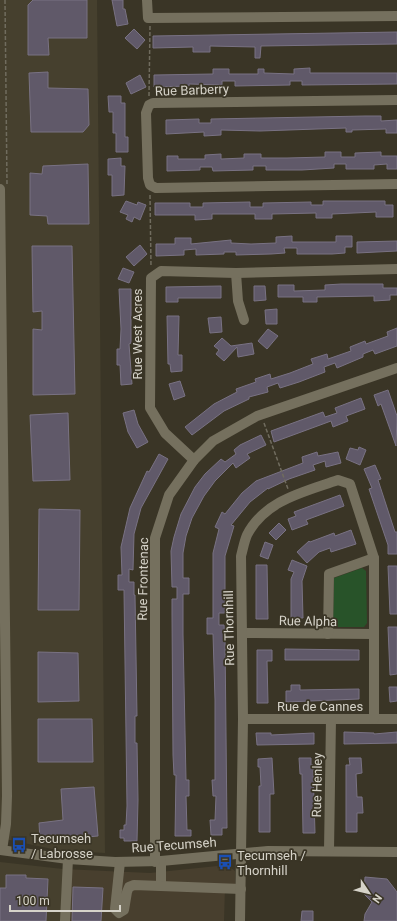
<svg xmlns="http://www.w3.org/2000/svg" width="397" height="921" viewBox="0 0 397 921" font-family="Roboto,sans-serif">
	<style>
		.industrial { fill: #46402e }
		.education { fill: #483f2e }
		.green { fill: #285329 }
		.building { fill: #605969; stroke: #797283 }
		.lines { fill: none; stroke-linecap: round; stroke-linejoin: round }
		.path { stroke: #706c5e; stroke-width: 1.5; stroke-dasharray: 4 2; stroke-linecap: butt }
		.minor { stroke: #75705e; stroke-width: 10 }
		.labels { text-anchor: middle; dominant-baseline: central; stroke-width: 3.5; stroke-linejoin: round; paint-order: stroke }
		.street-label { font-size: 13px; fill: #d6d3c9; stroke: #3a3526 }
		.poi-label { font-size: 13px; fill: #d6d3c9; stroke: #3a3526; text-anchor: start }
	</style>
	<rect width="100%" height="100%" fill="#3a3526"/>
	<g class="industrial">
		<path d="M0,0H97L105,853L57,850L0,838Z"/>
		<path d="M0,862L63,869L62,921H0Z"/>
	</g>
	<path class="education" d="M227,865L235,871V887H225L224,921H62L63,869L150,873Z"/>
	<path class="green" d="M362,568L366,571L367,623L364,627H338L333,625L334,578Z"/>
	<g class="building">
		<path d="M33,0H87V38H48L49,55H28V5Z"/>
		<path d="M112,0H123V9H125L128,24L117,26Z"/>
		<path d="M134,29L145,40L137,49L125,38Z"/>
		<path d="M397,32V44L261,46L260,58H255V47L210,46V52H193V47L153,48V36Z"/>
		<path d="M310,68V73H397V84L302,85V81H290V85L235,86V81H222V85L189,84V86L154,87V75L213,74V69H229V74H258V69H264V73L294,74V69Z"/>
		<path d="M48,72V88L88,89L89,125L83,132H31L29,73Z"/>
		<path d="M140,75L146,87L131,94L126,83Z"/>
		<path d="M108,96H121V103H125V137H128V152H116V133H113V112H109Z"/>
		<path d="M365,116H381V121L397,120V133H386V129L352,130V132H346V128L260,131L221,130V135L204,136V132L166,134V120L199,119V123H211V119Z"/>
		<path d="M325,152H341V157H355V153L381,152V156H397V169H387V164L374,165V169H346V164H334V168L302,170H266V166H253V170L213,171L212,167H200V170L167,171V156H178V159H205V155L221,154V159L244,158V154H261V158H287L325,157Z"/>
		<path d="M121,158V166H125L124,195L112,196V175H108V159Z"/>
		<path d="M88,164L89,224H48L47,216L30,215V173L42,174L43,166Z"/>
		<path d="M126,201L137,205L138,202L146,205L140,220L134,217L132,222L126,219L128,215L120,212Z"/>
		<path d="M323,201H385V205H393V217H376V212L332,214V218H316V213L272,214V219H255V214H212V219L195,220V215H155V203H190V207H203V203L250,202V207H263V203L311,202V205H323Z"/>
		<path d="M292,236V242H336V236H352V247H345V253L332,254H297V248H284L285,253L271,254L236,255V252H224V254L196,255V249L184,250V255L156,256V244H175V238H191V244L231,240V243L251,244L276,243V237Z"/>
		<path d="M397,241V251L357,253V242Z"/>
		<path d="M140,245L147,254L134,266L126,257Z"/>
		<path d="M32,246H72L75,394L33,395V329L42,330V311L33,312Z"/>
		<path d="M123,268L134,272L129,283L118,279Z"/>
		<path d="M341,284H383V288H397V295H390V300L374,301V296L317,297V302H303V297H278V285H294V291L325,290V285Z"/>
		<path d="M221,286V298H178V302H166V287Z"/>
		<path d="M254,286H265L266,300L254,301Z"/>
		<path d="M119,289H131V343L129,344L132,384L121,385L120,365H117V349H120L121,329Z"/>
		<path d="M277,309V324H266L265,310Z"/>
		<path d="M167,316H179L178,355H182V371L171,372L170,364H168Z"/>
		<path d="M221,317L222,332L210,333L208,318Z"/>
		<path d="M397,328V346L375,354L373,350L363,354V357L337,368L335,363L324,367L325,372L299,382L280,388L278,383L267,387L268,392L249,397V399L224,411L192,435L185,427L214,404L237,392L236,389L256,382L255,379L270,374L271,379L290,373L313,364L311,359L327,354L328,359L351,351L350,347L365,341L366,344L388,336L387,332Z"/>
		<path d="M268,329L278,336L267,349L258,341Z"/>
		<path d="M222,338L231,346L252,343L254,354L238,357L237,347L224,361L216,354L219,350L214,346Z"/>
		<path d="M180,381L185,396L174,400L169,384Z"/>
		<path d="M388,390L397,416L396,446L381,404L378,406L374,395Z"/>
		<path d="M361,398L365,409L346,416L348,421L333,427L331,421L274,442L271,431L323,412L325,417L337,413L335,408Z"/>
		<path d="M134,410L138,424L148,442L137,448L128,432L123,413Z"/>
		<path d="M68,413L70,480L33,481L30,415Z"/>
		<path d="M261,435L266,445L247,454L250,458L236,468L233,463L215,481L204,496L192,518L186,536L183,553V578H189V594H183V634L186,780H189V796H186L187,830H191V836H175L176,775H174L173,755L172,614V599H177V587H172L171,551L174,537L181,514L195,487L205,474L221,459L225,462L236,454L234,450L240,445Z"/>
		<path d="M359,447L366,450L360,465L346,459L350,448L358,450Z"/>
		<path d="M317,452L318,456L338,452L341,463L326,467L325,461L313,465L315,470L289,479L268,489V488L250,502L231,525L234,526L225,556V613H219V625H224L225,638L227,828H222V835H211L210,820H215L216,796H213L212,780H215V700L213,634H207V618H213V553L219,529L215,527L222,512L225,514L242,493L256,481L303,463L302,457Z"/>
		<path d="M159,454L168,459L141,508L134,534L133,570L129,569V582H134V595H135L137,716H135V743H137L138,800L137,841H124V838H120V830H124V825H126L127,806L124,590H118V575H122L121,547L130,508L147,471L149,472Z"/>
		<path d="M375,465L381,479L378,480L395,532H397V554H388V545L369,489L372,488L364,469Z"/>
		<path d="M340,495L344,506L306,520L308,524L292,530L288,519L296,516L294,512Z"/>
		<path d="M39,509L80,510L79,610H38Z"/>
		<path d="M279,523L286,530L276,540L269,533Z"/>
		<path d="M351,530L356,544L331,552L330,548L319,552L307,563L297,552L309,541L310,542L334,533L335,536Z"/>
		<path d="M265,542L273,545L268,559L260,556Z"/>
		<path d="M292,560L307,566L302,581L303,618H291V579L294,572L288,570Z"/>
		<path d="M256,565H267L268,619H256Z"/>
		<path d="M388,566H397V614H390Z"/>
		<path d="M388,627H397V674L390,675Z"/>
		<path d="M285,649L359,650V660H285Z"/>
		<path d="M257,650H272V661H267L268,703H257Z"/>
		<path d="M38,652L78,653L79,701L38,702Z"/>
		<path d="M291,685H300V690L359,689V699L286,702V691H291Z"/>
		<path d="M389,687H397V701L390,702Z"/>
		<path d="M38,719H92L93,762H38Z"/>
		<path d="M344,732L374,733V734L397,732V743L344,744Z"/>
		<path d="M256,733H271V735L314,733V744L257,745Z"/>
		<path d="M272,758L274,794H270V832H259V786H261L260,767H258V759Z"/>
		<path d="M299,758H311V765H313L315,833H303L302,774H300Z"/>
		<path d="M349,758H361L362,773L356,774L357,797H362L363,813H357V832H346V765H350Z"/>
		<path d="M94,787L98,836L40,841L39,823L63,820L61,789Z"/>
		<path d="M6,875H26V878L48,879L46,921H0V888H6Z"/>
		<path d="M365,877L387,879L397,892V921H364L365,914L372,902L364,894Z"/>
		<path d="M73,887L103,888L101,921H72Z"/>
		<path d="M302,911H313V921H301Z"/>
	</g>
	<g class="lines">
		<g class="path">
			<path d="M5,0L7,184"/>
			<path d="M149,96L150,26"/>
			<path d="M150,195L151,267"/>
			<path d="M264,423L288,489"/>
		</g>
		<g class="minor">
			<path d="M147,0L148,18L397,16"/>
			<path d="M397,100L153,103L149,105L146,113L148,178L150,185L156,188L397,184"/>
			<path d="M0,189L7,796L6,824L2,850"/>
			<path d="M236,273L238,301L244,320"/>
			<path d="M194,460L165,433L150,408L151,278L161,271L236,273L397,269"/>
			<path d="M242,633L373,634"/>
			<path d="M328,634L329,574L374,558"/>
			<path d="M243,719H397"/>
			<path d="M0,850L68,859L115,862L161,861L268,851L397,852"/>
			<path d="M329,851L331,719"/>
			<path d="M161,861V885"/>
			<path d="M120,862L115,909L119,913L124,910L127,892L129,887L134,885L241,889"/>
			<path d="M155,862V538L169,495L194,460L213,441L257,416L397,368"/>
			<path d="M65,921L68,859"/>
			<path d="M240,921L243,719L241,556C243,549 244,542 247,535C265,500 304,492 338,480L350,484L374,558V719"/>
		</g>
	</g>
	<defs>
		<g id="bus-bare" transform="scale(1.2)"><path d="M-5-6H5V4H4V6H2V4H-2V6H-4V4H-5ZM-3.5-4V0h7V-4ZM-3.5 1.2v1.5H-2V1.2ZM2 1.2v1.5H3.5V1.2Z" fill="#1a4fb4" stroke="#3a3526" stroke-width="2.5" paint-order="stroke"/></g>
	</defs>
	<g fill-rule="evenodd">
		<use href="#bus-bare" x="19" y="845"/>
		<use href="#bus-bare" x="225" y="862"/>
	</g>
	<g class="labels">
		<g class="street-label">
			<text transform="translate(192 90) rotate(-2)">Rue Barberry</text>
			<text transform="translate(137 334) rotate(-90)">Rue West Acres</text>
			<text transform="translate(143 579) rotate(-89)">Rue Frontenac</text>
			<text transform="translate(308 621) rotate(1)">Rue Alpha</text>
			<text transform="translate(229 628) rotate(-91)">Rue Thornhill</text>
			<text x="320" y="706">Rue de Cannes</text>
			<text transform="translate(317 785) rotate(-89)">Rue Henley</text>
			<text transform="translate(174 845) rotate(-4)">Rue Tecumseh</text>
		</g>
		<g class="poi-label">
			<text x="31" y="838">Tecumseh<tspan x="31" dy="15">/ Labrosse</tspan></text>
			<text x="237" y="855">Tecumseh /<tspan x="237" dy="15">Thornhill</tspan></text>
		</g>
	</g>
	<g transform="translate(369 893) rotate(125)" stroke="#3a3526" stroke-width="3" paint-order="stroke">
	<path d="M0-3L7 15L0 10L-7 15Z" fill="#d6d3c9"/>
	<text y="-6" font-size="11" font-weight="bold" text-anchor="middle" fill="#d6d3c9">N</text>
	</g>
	<path d="M10 905v6h110v-6" fill="none" stroke="#d6d3c9" stroke-width="2"/>
	<text x="16" y="905" font-size="12" fill="#d6d3c9" stroke="#3a3526" stroke-width="3" paint-order="stroke">100 m</text>
</svg>
